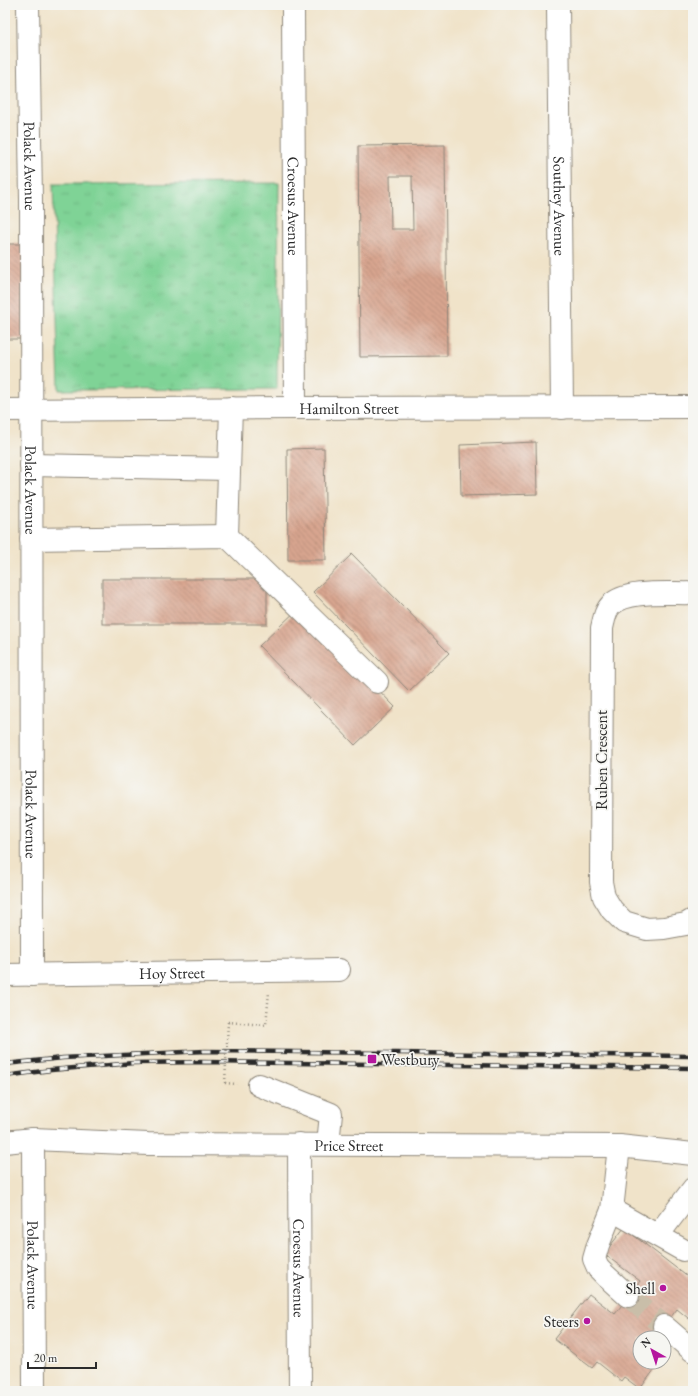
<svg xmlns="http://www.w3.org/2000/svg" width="698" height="1396" viewBox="0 0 698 1396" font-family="'EB Garamond',serif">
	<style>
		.park { fill: url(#park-tufts); stroke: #557f60 }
		.building { fill: url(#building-back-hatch); fill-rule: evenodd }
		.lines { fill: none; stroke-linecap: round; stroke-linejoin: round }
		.minor-tunnel { stroke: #c9bea9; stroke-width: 22; stroke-dasharray: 22 11; stroke-linecap: butt }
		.minor-casing { stroke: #8e877a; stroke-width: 24 }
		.path { stroke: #8e877a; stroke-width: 2.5; stroke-dasharray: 1 3; stroke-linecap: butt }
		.minor { stroke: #fff; stroke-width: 22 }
		.rail-casing { stroke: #2b2b2b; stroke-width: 4.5 }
		.rail { stroke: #f6f6f2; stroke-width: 3; stroke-dasharray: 9; stroke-linecap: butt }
		.path-bridge { stroke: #8e877a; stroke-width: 2.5; stroke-dasharray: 1 3; stroke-linecap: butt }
		.poi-dot { fill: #b5179e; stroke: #f6f6f2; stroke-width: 1.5 }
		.labels { text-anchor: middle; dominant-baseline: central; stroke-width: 3.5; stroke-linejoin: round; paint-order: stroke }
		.street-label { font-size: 16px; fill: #2b2b2b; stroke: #f6f6f2 }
		.poi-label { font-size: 16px; fill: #2b2b2b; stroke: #f6f6f2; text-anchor: end }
	</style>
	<defs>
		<pattern id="park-tufts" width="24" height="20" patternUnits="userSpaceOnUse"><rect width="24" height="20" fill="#7fd396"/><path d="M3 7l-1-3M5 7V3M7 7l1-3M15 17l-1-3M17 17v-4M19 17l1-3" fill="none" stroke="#6eb581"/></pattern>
		<pattern id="building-back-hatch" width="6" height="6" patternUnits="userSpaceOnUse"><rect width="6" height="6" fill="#d8a58f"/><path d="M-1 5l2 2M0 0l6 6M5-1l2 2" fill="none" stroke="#af8775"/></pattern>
	</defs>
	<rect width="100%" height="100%" fill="#f6f6f2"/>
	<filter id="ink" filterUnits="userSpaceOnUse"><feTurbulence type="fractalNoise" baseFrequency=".025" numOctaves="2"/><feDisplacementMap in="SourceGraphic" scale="8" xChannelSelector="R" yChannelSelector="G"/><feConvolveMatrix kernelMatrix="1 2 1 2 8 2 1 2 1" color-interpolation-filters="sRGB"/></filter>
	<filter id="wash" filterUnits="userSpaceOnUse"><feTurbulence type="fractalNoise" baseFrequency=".012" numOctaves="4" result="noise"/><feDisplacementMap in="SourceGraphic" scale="16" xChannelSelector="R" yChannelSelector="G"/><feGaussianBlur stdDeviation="0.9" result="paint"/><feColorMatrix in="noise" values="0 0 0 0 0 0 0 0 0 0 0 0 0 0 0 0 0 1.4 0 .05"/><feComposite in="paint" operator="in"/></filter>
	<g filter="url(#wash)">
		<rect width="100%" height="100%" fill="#f0e3c9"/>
		<path class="park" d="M279,183L277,389L59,390L53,184Z"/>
		<g id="blocks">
			<g class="building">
				<path d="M445,145L447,356L360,357L358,146ZM390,176H412L413,229H391Z"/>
				<path d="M5,244H27L28,339H5Z"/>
				<path d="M536,442L537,494L461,496L460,445Z"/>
				<path d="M324,448L326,560H288L287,449Z"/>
				<path d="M352,554L449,653L409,691L313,592Z"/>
				<rect x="102" y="579" width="165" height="45"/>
				<path d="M299,608L395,707L355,745L259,646Z"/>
				<path d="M624,1228L693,1281V1322L677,1309L655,1338H640V1362H660L640,1389L624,1377L621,1381L597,1362L592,1368L554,1339L589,1294L615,1314L640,1281L604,1254Z"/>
			</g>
		</g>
	</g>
	<g filter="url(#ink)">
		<use href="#blocks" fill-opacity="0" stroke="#8e877a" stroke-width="1"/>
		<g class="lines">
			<path class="minor-tunnel" d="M628,1296L664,1326"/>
			<g class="minor-casing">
				<g id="minor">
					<path id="s1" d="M28,5L31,200L32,975"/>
					<path id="s2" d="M293,5L295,408"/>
					<path id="s3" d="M558,5L562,408"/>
					<path id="s4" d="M5,410L295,408L693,407"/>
					<path d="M31,465L229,469"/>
					<path d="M227,536L231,408"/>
					<path d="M31,539L227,536L377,682"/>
					<path d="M693,593C671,594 627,589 611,605C605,611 604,620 602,628L601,882L604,897L612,910L624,922L647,929L664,928L686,924L693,920"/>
					<path id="s5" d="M5,975L339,970"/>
					<path d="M259,1085L331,1114L328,1144"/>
					<path id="s6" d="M33,1139L34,1391"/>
					<path id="s7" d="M5,1142L33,1139L148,1144L619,1146L693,1154"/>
					<path id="s8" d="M299,1144L300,1391"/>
					<path d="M619,1146L612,1210L598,1245L594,1259L598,1268L606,1276L628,1296"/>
					<path d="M612,1210L683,1250"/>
					<path d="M658,1235L693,1189"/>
					<path d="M664,1326L693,1351"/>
				</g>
			</g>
			<g class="path">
				<path d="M228,1022L266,1025L269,992"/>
				<path d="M225,1083L237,1084"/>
			</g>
			<use href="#minor" class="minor"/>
			<g class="rail-casing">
				<g id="rail">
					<path d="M5,1064L63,1058L205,1051L693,1056"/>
					<path d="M5,1076L51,1070L134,1063L204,1062L693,1068"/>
				</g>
			</g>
			<use href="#rail" class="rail"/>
			<path class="path-bridge" d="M225,1083L228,1022"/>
		</g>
	</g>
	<g class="poi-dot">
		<rect x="367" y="1054" width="10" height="10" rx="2"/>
		<circle cx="663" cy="1288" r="4"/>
		<circle cx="587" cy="1321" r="4"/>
	</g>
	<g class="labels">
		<g class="street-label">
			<text stroke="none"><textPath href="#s1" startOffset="161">Polack Avenue</textPath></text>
			<text stroke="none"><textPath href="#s2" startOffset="201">Croesus Avenue</textPath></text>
			<text stroke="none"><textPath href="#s3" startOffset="201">Southey Avenue</textPath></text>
			<text stroke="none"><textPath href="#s4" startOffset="344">Hamilton Street</textPath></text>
			<text stroke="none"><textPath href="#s1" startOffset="485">Polack Avenue</textPath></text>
			<text transform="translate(601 760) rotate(-90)">Ruben Crescent</text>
			<text stroke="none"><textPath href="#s1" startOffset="809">Polack Avenue</textPath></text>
			<text stroke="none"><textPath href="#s5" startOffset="167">Hoy Street</textPath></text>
			<text stroke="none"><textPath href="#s7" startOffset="344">Price Street</textPath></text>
			<text stroke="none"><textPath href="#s6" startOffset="126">Polack Avenue</textPath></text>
			<text stroke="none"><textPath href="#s8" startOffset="124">Croesus Avenue</textPath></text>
		</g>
		<g class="poi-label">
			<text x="381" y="1059" text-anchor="start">Westbury</text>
			<text x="655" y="1288">Shell</text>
			<text x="579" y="1321">Steers</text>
		</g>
	</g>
	<rect width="698" height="1396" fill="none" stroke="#f6f6f2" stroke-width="20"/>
	<g transform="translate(652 1350) rotate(321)"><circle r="19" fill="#f6f6f2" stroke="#a5a5a2"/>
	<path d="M0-3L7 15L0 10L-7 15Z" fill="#b5179e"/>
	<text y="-6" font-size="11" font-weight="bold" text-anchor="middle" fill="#2b2b2b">N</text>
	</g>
	<path d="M28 1362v6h68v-6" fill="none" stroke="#2b2b2b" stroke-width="2"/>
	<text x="34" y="1362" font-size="12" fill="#2b2b2b" stroke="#f6f6f2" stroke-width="3" paint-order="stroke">20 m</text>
</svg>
